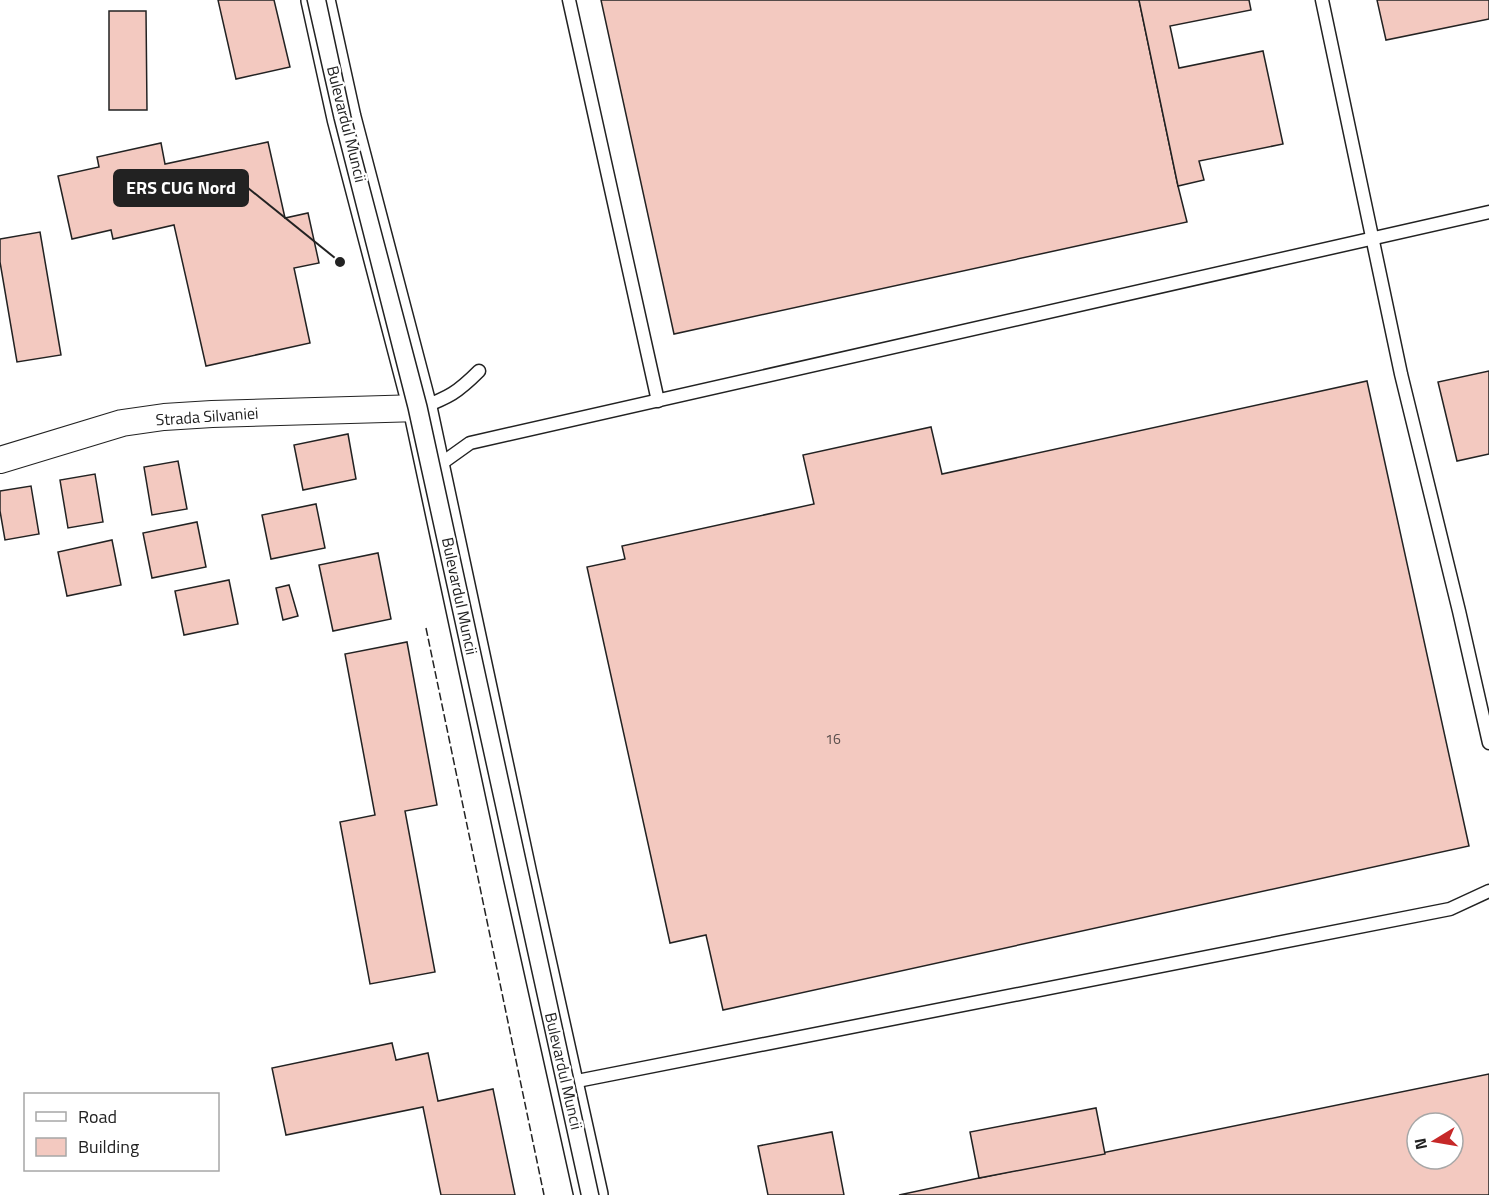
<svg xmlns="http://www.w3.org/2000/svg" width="1489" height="1195" viewBox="0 0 1489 1195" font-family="'Titillium Web',sans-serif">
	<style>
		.building { fill: #f3c9c0; stroke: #222; stroke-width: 1.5; fill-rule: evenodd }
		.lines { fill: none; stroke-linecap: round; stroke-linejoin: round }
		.service-casing { stroke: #222; stroke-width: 15 }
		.minor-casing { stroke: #222; stroke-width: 28 }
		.primary-casing { stroke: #222; stroke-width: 36 }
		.service { stroke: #fff; stroke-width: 12 }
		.minor { stroke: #fff; stroke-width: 26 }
		.primary { stroke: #fff; stroke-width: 33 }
		.tram { stroke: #222; stroke-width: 1.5 }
		.fence { stroke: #222; stroke-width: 1.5; stroke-dasharray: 8 3; stroke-linecap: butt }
		.labels { text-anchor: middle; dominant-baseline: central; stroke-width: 4.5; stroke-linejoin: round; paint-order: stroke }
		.number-label { font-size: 14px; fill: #564c4a }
		.street-label { font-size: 16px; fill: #222; stroke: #fff }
		.leader { fill: none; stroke: #222; stroke-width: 2 }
		.callout-dot { fill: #222; stroke: #fff; stroke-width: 2 }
		.callout { fill: #222; stroke: #222; stroke-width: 2 }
		.callout-label { font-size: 18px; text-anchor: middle; font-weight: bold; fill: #fff }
	</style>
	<rect width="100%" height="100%" fill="#fff"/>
	<g class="building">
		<path d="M218,0H274L290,67L236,79Z"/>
		<path d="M601,0H1139L1178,186L1187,222L674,334Z"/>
		<path d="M1139,0H1249L1251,10L1170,26L1179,68L1263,51L1283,144L1199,161L1204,180L1178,186Z"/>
		<path d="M1377,0H1489V19L1386,40Z"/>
		<path d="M109,11H146L147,110H109Z"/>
		<path d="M268,142L285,218L308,213L319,263L294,268L310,343L206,366L174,225L113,239L111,230L72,239L58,176L99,167L97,157L161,143L165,164Z"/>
		<path d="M40,232L61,355L17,362L0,262V239Z"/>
		<path d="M1489,371V454L1457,461L1438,382Z"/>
		<path d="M1367,381L1469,846L723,1010L706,935L670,943L587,567L625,559L622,546L814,504L803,455L931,427L942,474Z"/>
		<path d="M348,434L356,479L303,490L294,445Z"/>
		<path d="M178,461L187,509L152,515L144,467Z"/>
		<path d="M95,474L103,522L68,528L60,480Z"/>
		<path d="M31,486L39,534L5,540L0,511V491Z"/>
		<path d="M316,504L325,548L271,559L262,515Z"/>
		<path d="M197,522L206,567L152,578L143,533Z"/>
		<path d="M112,540L121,585L67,596L58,552Z"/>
		<path d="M378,553L391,619L333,631L319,565Z"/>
		<path d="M229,580L238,624L184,635L175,591Z"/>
		<path d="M289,585L298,616L283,620L276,588Z"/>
		<path d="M407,642L437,805L405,811L435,972L370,984L340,822L375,815L345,654Z"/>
		<path d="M392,1043L396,1060L428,1053L438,1101L493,1089L515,1195H441L423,1107L286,1135L272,1068Z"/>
		<path d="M1489,1074V1195H899L979,1178ZM1417,1123H1453V1159H1417Z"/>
		<path d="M1096,1108L1105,1154L979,1178L970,1132Z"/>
		<path d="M832,1132L844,1195H768L758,1146Z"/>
	</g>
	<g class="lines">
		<g class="service-casing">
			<g id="service">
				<path d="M569,0L658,401"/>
				<path d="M1322,0L1401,374L1459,611L1489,743"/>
				<path d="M421,408C449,397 457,393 479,371"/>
				<path d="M435,468L470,443L1489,212"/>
				<path d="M567,1083L1450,909L1489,891"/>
			</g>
		</g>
		<g class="minor-casing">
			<path id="minor" d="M0,460L122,423L164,417L212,414L420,408"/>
		</g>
		<g class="primary-casing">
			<path id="primary" d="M318,0L344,118L420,408L520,875L591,1195"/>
		</g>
		<use href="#service" class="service"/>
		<use href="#minor" class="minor"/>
		<use href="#primary" class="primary"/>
		<g class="tram">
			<path d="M307,0L334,119L408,409L581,1195"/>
			<path d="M326,0L351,116L427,405L599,1195"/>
		</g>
		<path class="fence" d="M426,628L544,1195"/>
	</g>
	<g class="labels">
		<g class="number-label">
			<text x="833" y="738">16</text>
		</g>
		<g class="street-label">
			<text transform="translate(347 124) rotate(76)">Bulevardul Muncii</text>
			<text transform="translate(207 416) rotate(-4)">Strada Silvaniei</text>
			<text transform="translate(460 596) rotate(78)">Bulevardul Muncii</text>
			<text transform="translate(564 1071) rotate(77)">Bulevardul Muncii</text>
		</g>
	</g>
	<path class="leader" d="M340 262L248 188"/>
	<circle class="callout-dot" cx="340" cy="262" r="6"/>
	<rect class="callout" x="114" y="170" width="134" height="36" rx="6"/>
	<g class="callout-label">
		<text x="181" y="194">ERS CUG Nord</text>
	</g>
	<rect x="24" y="1093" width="195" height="78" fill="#ffffff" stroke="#a7a7a7" stroke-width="1.5"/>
	<rect x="36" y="1112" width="30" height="9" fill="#ffffff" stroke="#a7a7a7" stroke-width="1.5"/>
	<text x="78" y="1123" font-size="18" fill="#222222">Road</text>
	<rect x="36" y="1138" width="30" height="18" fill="#f3c9c0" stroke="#a7a7a7" stroke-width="1.5"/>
	<text x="78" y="1153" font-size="18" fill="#222222">Building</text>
	<g transform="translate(1435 1141) rotate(259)"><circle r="28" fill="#ffffff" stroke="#a7a7a7" stroke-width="1.5"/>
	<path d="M0-4.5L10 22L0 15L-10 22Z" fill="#c62828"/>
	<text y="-9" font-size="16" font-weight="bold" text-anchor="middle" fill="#222222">N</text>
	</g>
</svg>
